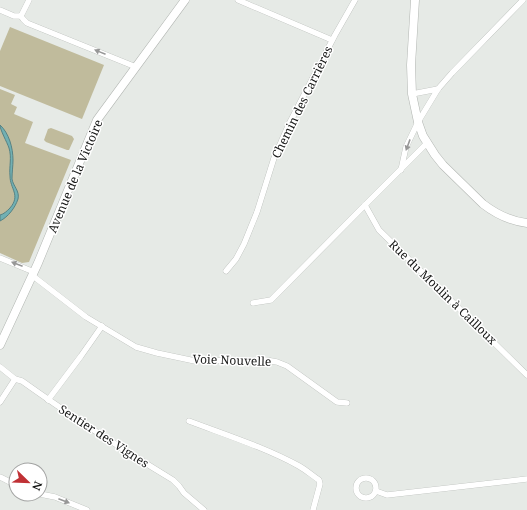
<svg xmlns="http://www.w3.org/2000/svg" width="527" height="510" viewBox="0 0 527 510" font-family="'Noto Serif',serif">
	<style>
		.green { fill: #c0bb9c }
		.water { fill: #71b0b3; stroke: #568284 }
		.lines { fill: none; stroke-linecap: round; stroke-linejoin: round }
		.street-casing { stroke: #b2b6b2; stroke-width: 6 }
		.secondary-casing { stroke: #b2b6b2; stroke-width: 9 }
		.street { stroke: #fff; stroke-width: 5.5 }
		.secondary { stroke: #fff; stroke-width: 8 }
		.oneway { fill: #979797 }
		.labels { text-anchor: middle; dominant-baseline: central; stroke-width: 3; stroke-linejoin: round; paint-order: stroke }
		.street-label { font-size: 12px; fill: #171817; stroke: #fff }
	</style>
	<rect width="100%" height="100%" fill="#e6eae6"/>
	<g class="green">
		<path d="M10,27L104,65L82,119L0,86V51Z"/>
		<path d="M0,89L15,95L11,104L17,107L14,114L33,122L25,143L71,160L29,262L22,263L0,253Z"/>
		<path d="M51,128L72,136L74,139L69,150H67L46,142L44,140L48,129Z"/>
	</g>
	<path class="water" d="M0,125C9,133 13,148 13,160C13,166 12,172 12,179C13,186 20,191 18,199C15,208 8,217 0,221V215C4,214 7,211 10,208C21,195 10,189 10,176C9,166 12,158 9,148C7,142 0,130 0,125Z"/>
	<g class="lines">
		<g class="street-casing">
			<g id="street">
				<path d="M238,0L332,40"/>
				<path d="M0,10L14,16H21"/>
				<path d="M21,16L23,19L27,23L136,67"/>
				<path d="M21,16L29,0"/>
				<path d="M412,94L438,89"/>
				<path d="M401,170L406,147L418,122L438,89L452,73L523,0"/>
				<path d="M365,205L379,230L527,375"/>
				<path d="M0,258L34,272"/>
				<path d="M226,271L236,259L244,244L257,212L274,158L289,124L335,35L355,0"/>
				<path d="M33,276L86,317L136,347L157,353L195,361L266,360L277,362L287,366L337,402L347,403"/>
				<path d="M253,303L271,300L365,205L427,143"/>
				<path d="M0,367L15,379L22,381C71,416 122,449 173,480L179,486L184,493L204,510"/>
				<path d="M48,400L81,356L102,326"/>
				<path d="M0,402L15,379"/>
				<path d="M189,421C226,435 264,447 299,466C306,470 313,476 319,480L320,484L313,510"/>
				<path d="M0,477L16,485"/>
				<circle cx="366" cy="488" r="10"/>
				<path d="M376,491L387,495L527,479"/>
				<path d="M40,494L55,497L87,510"/>
			</g>
		</g>
		<g class="secondary-casing">
			<g id="secondary">
				<path d="M415,0L411,65L412,94L418,122L423,136L435,155L443,165L483,204C496,214 510,221 527,223"/>
				<path d="M0,345L38,263L97,120L185,0"/>
			</g>
		</g>
		<use href="#street" class="street"/>
		<use href="#secondary" class="secondary"/>
	</g>
	<defs><path id="oneway-solid" d="M-6-.8H1V-3.2L6.5 0L1 3.2V.8H-6Z"/></defs>
	<g class="oneway">
		<use href="#oneway-solid" transform="translate(100 52) rotate(-158)"/>
		<use href="#oneway-solid" transform="translate(408 145) rotate(110)"/>
		<use href="#oneway-solid" transform="translate(17 264) rotate(-159)"/>
		<use href="#oneway-solid" transform="translate(64 501) rotate(21)"/>
	</g>
	<g class="labels">
		<g class="street-label">
			<text transform="translate(302 102) rotate(-64)">Chemin des Carrières</text>
			<text transform="translate(75 176) rotate(-67)">Avenue de la Victoire</text>
			<text transform="translate(443 292) rotate(44)">Rue du Moulin à Cailloux</text>
			<text transform="translate(232 360) rotate(2)">Voie Nouvelle</text>
			<text transform="translate(104 436) rotate(33)">Sentier des Vignes</text>
		</g>
	</g>
	<g transform="translate(28 482) rotate(113)"><circle r="19" fill="#ffffff" stroke="#a2a3a2"/>
	<path d="M0-3L7 15L0 10L-7 15Z" fill="#c03135"/>
	<text y="-6" font-size="11" font-weight="bold" text-anchor="middle" fill="#171817">N</text>
	</g>
</svg>
